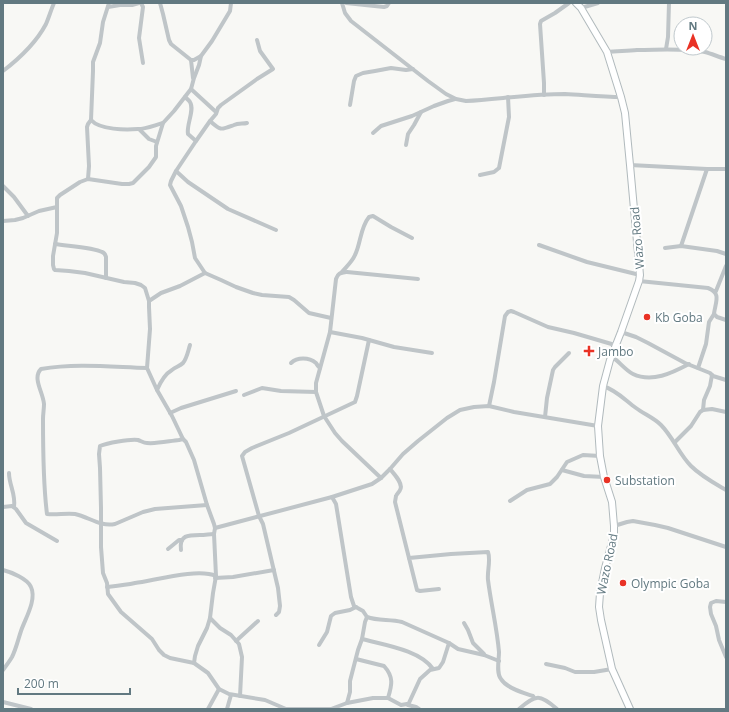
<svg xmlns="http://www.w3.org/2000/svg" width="729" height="712" viewBox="0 0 729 712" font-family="'Open Sans',sans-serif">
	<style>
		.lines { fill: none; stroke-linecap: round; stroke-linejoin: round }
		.secondary-casing { stroke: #b1babd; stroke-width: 8 }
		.street { stroke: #bfc5c8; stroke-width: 4 }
		.secondary { stroke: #fff; stroke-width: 6 }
		.poi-dot { fill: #e93225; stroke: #fff; stroke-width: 1.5 }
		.labels { text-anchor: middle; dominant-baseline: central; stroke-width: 4; stroke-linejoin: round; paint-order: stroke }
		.street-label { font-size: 12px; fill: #627981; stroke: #fff }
		.poi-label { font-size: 12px; fill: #627981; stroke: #fff; text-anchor: start }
	</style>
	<rect width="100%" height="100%" fill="#f8f8f5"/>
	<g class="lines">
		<g class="secondary-casing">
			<path id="secondary" d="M576,3L581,8L607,52L621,97L625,113L630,165L640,275L639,281L621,332L610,360L603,386L598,426L600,456L604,477L612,502L614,526V535L605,568L600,593L599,607L601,620L612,669L630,709"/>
		</g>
		<g class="street">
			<path d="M109,3L103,22L100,43L93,62V71L91,120C100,130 126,130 138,129C146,129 155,125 163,123"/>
			<path d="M141,3L143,7L139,38L143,63"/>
			<path d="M160,3L163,14L169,40L171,44L191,60H194L201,56"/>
			<path d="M342,3L345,13L351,21L428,81L446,94L456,99L466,101C499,99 532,94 565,94C584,95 603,97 621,97"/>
			<path d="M346,3L384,7L387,6L389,3"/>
			<path d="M108,7L120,5H132L139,3"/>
			<path d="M581,8L598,3"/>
			<path d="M257,40L260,51L273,69L257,79L221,105L218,108L216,114L210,121L196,141L176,171L171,181L170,185L181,206L188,227L192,242L195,258L205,273L221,280L236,287L253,293L262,295L289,297L294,300L309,313L331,318"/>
			<path d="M666,49L668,37L669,3"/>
			<path d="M607,52C617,51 627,51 637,50C660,50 683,48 705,52C712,54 719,57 726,59"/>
			<path d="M191,60L193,78"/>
			<path d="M3,71C20,58 36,43 46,24C49,17 51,10 54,3"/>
			<path d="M191,89L216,112"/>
			<path d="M544,95V83L540,24L541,21L555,13L569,3"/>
			<path d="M185,97C187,99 189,100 190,102C195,110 186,125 188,134L196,141"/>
			<path d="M350,105L354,81L356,76L363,73L375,71L391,68L406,70L413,69"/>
			<path d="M210,121C221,131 221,130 234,125C238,123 243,124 247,123"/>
			<path d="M139,129L149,139L157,142"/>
			<path d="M373,133L381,126L412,116L434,106L448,101L455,99"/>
			<path d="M406,145L408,134L414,125L421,112"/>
			<path d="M630,165L707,169H726"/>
			<path d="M176,171L188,182L228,209L276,230"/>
			<path d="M480,175L494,172L499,168L509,117L508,97"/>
			<path d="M88,179L89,166L87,127L88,124L91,120"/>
			<path d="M3,186L14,197L28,216"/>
			<path d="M3,221L15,220L23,218L39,211L57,207"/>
			<path d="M55,244C67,246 93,247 102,252C105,253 105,254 106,257V278"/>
			<path d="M539,245L587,262L640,275"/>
			<path d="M681,246L707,169"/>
			<path d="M665,248L681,246L717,251L726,254"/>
			<path d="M341,273C346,267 352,262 355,255C361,243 360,228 369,217L373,216L391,227L412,238"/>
			<path d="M639,281L708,288C722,293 715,303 714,314L717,317L726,320"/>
			<path d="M714,291H716L726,266"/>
			<path d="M149,301L161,293L180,286L205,273"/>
			<path d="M330,332L362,338L394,347L432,353"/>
			<path d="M621,332L636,337L648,343L685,363L710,373L713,376L726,380"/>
			<path d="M611,356C619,361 625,370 633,374C652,383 672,373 689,364"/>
			<path d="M291,363C297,357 309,357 316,363C317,365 318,366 320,368"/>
			<path d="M147,368C112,367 76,363 41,369C32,378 43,392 44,404C44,409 43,414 43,419C43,450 43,483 47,514C56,515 66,513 75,514C89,517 100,527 115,524L143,512L155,509L207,505"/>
			<path d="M698,368L706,344L709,322L714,314"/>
			<path d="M603,386C616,390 625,400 636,408C644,414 654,418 661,425C673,437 679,454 691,466C701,476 714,483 726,490"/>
			<path d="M157,390C160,383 165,374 172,370C176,367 180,366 183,363C187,358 188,351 190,345"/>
			<path d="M244,395L262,388L281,391L316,392"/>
			<path d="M489,406L494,382L505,316L508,312L511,311L514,312L548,327L574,333L615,345"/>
			<path d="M703,410L704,400L710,386L712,375"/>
			<path d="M170,413L181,408L236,391"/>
			<path d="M545,417L547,398L553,370L555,367L569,353"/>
			<path d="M183,439L179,440C169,441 157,444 147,443C144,443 141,441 138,440C129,439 107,443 100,446L99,454L100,468L101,508V547L103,573L107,583L108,594L121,612L152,639L159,650L164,655L170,658L194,663L208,673L219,689L229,694L265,700L286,709H331L347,703L373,698H388L401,705L407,704L408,705L416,707L419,709"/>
			<path d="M675,442L691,426L700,412L703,410L712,409L726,412"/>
			<path d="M390,469C394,474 404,484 400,490C400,491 396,495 396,496L395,502L409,558"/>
			<path d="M562,470L584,476L604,477"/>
			<path d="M9,473C9,485 16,494 14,507"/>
			<path d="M381,478L342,441L335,433L324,416L316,392V383L330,332L336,279C338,273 340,273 347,272L418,279"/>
			<path d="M332,497L336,504L351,597L354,606L363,611L367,617C378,621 390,619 402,622L449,643L458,649L484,655L499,661"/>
			<path d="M510,501L527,490L550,484L557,477L567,462L583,455L600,456"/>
			<path d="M3,507L12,506L16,509L26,523L57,541"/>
			<path d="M614,526L627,522L633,521L655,525L668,528L726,547"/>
			<path d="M215,528L332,497L372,484L381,478L390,469L403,454L418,441L447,418L460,410L474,407L489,406L514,412L598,426"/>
			<path d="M168,549L179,540H182"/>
			<path d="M181,550C179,535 188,535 200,535C205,535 210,534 214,534"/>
			<path d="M3,570C11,572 28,579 31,587C37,600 25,619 21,631C18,640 16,649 12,657C9,662 6,666 3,670"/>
			<path d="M215,578L233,577L274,570"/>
			<path d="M107,587C116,586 126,585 135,583C156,580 198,568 216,576"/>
			<path d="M439,589L420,591L417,590L409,558L451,554L488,552C491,560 487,571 488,580C491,604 497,628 499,652C499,660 496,673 501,679C506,688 524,693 533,696L534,698"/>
			<path d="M726,602L716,601L711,603L710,607L711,614L716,626L719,640L726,657"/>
			<path d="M276,615L279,612L280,606L278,588L263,524L259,516L242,456L245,452L252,448L289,433L355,402L357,396L369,340"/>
			<path d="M210,618L220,628L231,635L239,644L242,657L240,696"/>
			<path d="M464,623L468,630L473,643L484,654"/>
			<path d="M362,639C384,645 420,650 433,669"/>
			<path d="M236,641L258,621"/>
			<path d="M319,645L327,632L331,616L335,613L350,610L356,607"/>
			<path d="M356,659L384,666C394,677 392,685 388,698"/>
			<path d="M194,663L195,656L198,646L207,628L210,618L213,593L216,576L214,534L215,528L214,524L207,505L194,460L186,442L183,439L172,416L157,390L147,368L150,329L149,307V301L145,288L141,285L135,283L124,282L85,273L69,271L55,270L54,269L53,265V256L57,233V198L60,195L80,182L88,179L122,184H129L133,183L149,167L156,157V146L163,123L174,111L191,89L194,78L199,65L201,56L212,41L230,11L231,3"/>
			<path d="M546,664L565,668L575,672H594L612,669"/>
			<path d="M3,702L31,709"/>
			<path d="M347,703L350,692V681L358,650L362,639L365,622L367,617"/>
			<path d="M408,705L420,679L430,670L439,668L443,662L449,643"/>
			<path d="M208,709L219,689"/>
			<path d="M227,709L231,695"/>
			<path d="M519,709C536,694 540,694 557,709"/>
		</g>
		<use href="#secondary" class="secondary"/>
	</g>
	<g class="poi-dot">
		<circle cx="647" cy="317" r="4"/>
		<path d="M587 345h4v4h4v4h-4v4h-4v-4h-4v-4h4z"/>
		<circle cx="607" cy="480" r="4"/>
		<circle cx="623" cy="583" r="4"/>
	</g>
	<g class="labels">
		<g class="street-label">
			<text transform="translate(637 238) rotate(-95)">Wazo Road</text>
			<text transform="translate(607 564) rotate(-78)">Wazo Road</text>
		</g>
		<g class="poi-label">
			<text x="655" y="317">Kb Goba</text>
			<text x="598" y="351">Jambo</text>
			<text x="615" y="480">Substation</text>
			<text x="631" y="583">Olympic Goba</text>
		</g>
	</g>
	<rect width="729" height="712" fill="none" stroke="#627981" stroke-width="8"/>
	<g transform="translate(693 36)"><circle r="19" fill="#ffffff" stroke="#c0c9cd"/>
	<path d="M0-3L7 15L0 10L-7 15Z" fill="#e93225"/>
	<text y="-6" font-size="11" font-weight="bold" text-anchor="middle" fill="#627981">N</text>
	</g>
	<path d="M18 688v6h112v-6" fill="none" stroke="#627981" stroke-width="2"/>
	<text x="24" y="688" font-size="12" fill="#627981" stroke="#ffffff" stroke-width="3" paint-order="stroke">200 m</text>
</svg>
